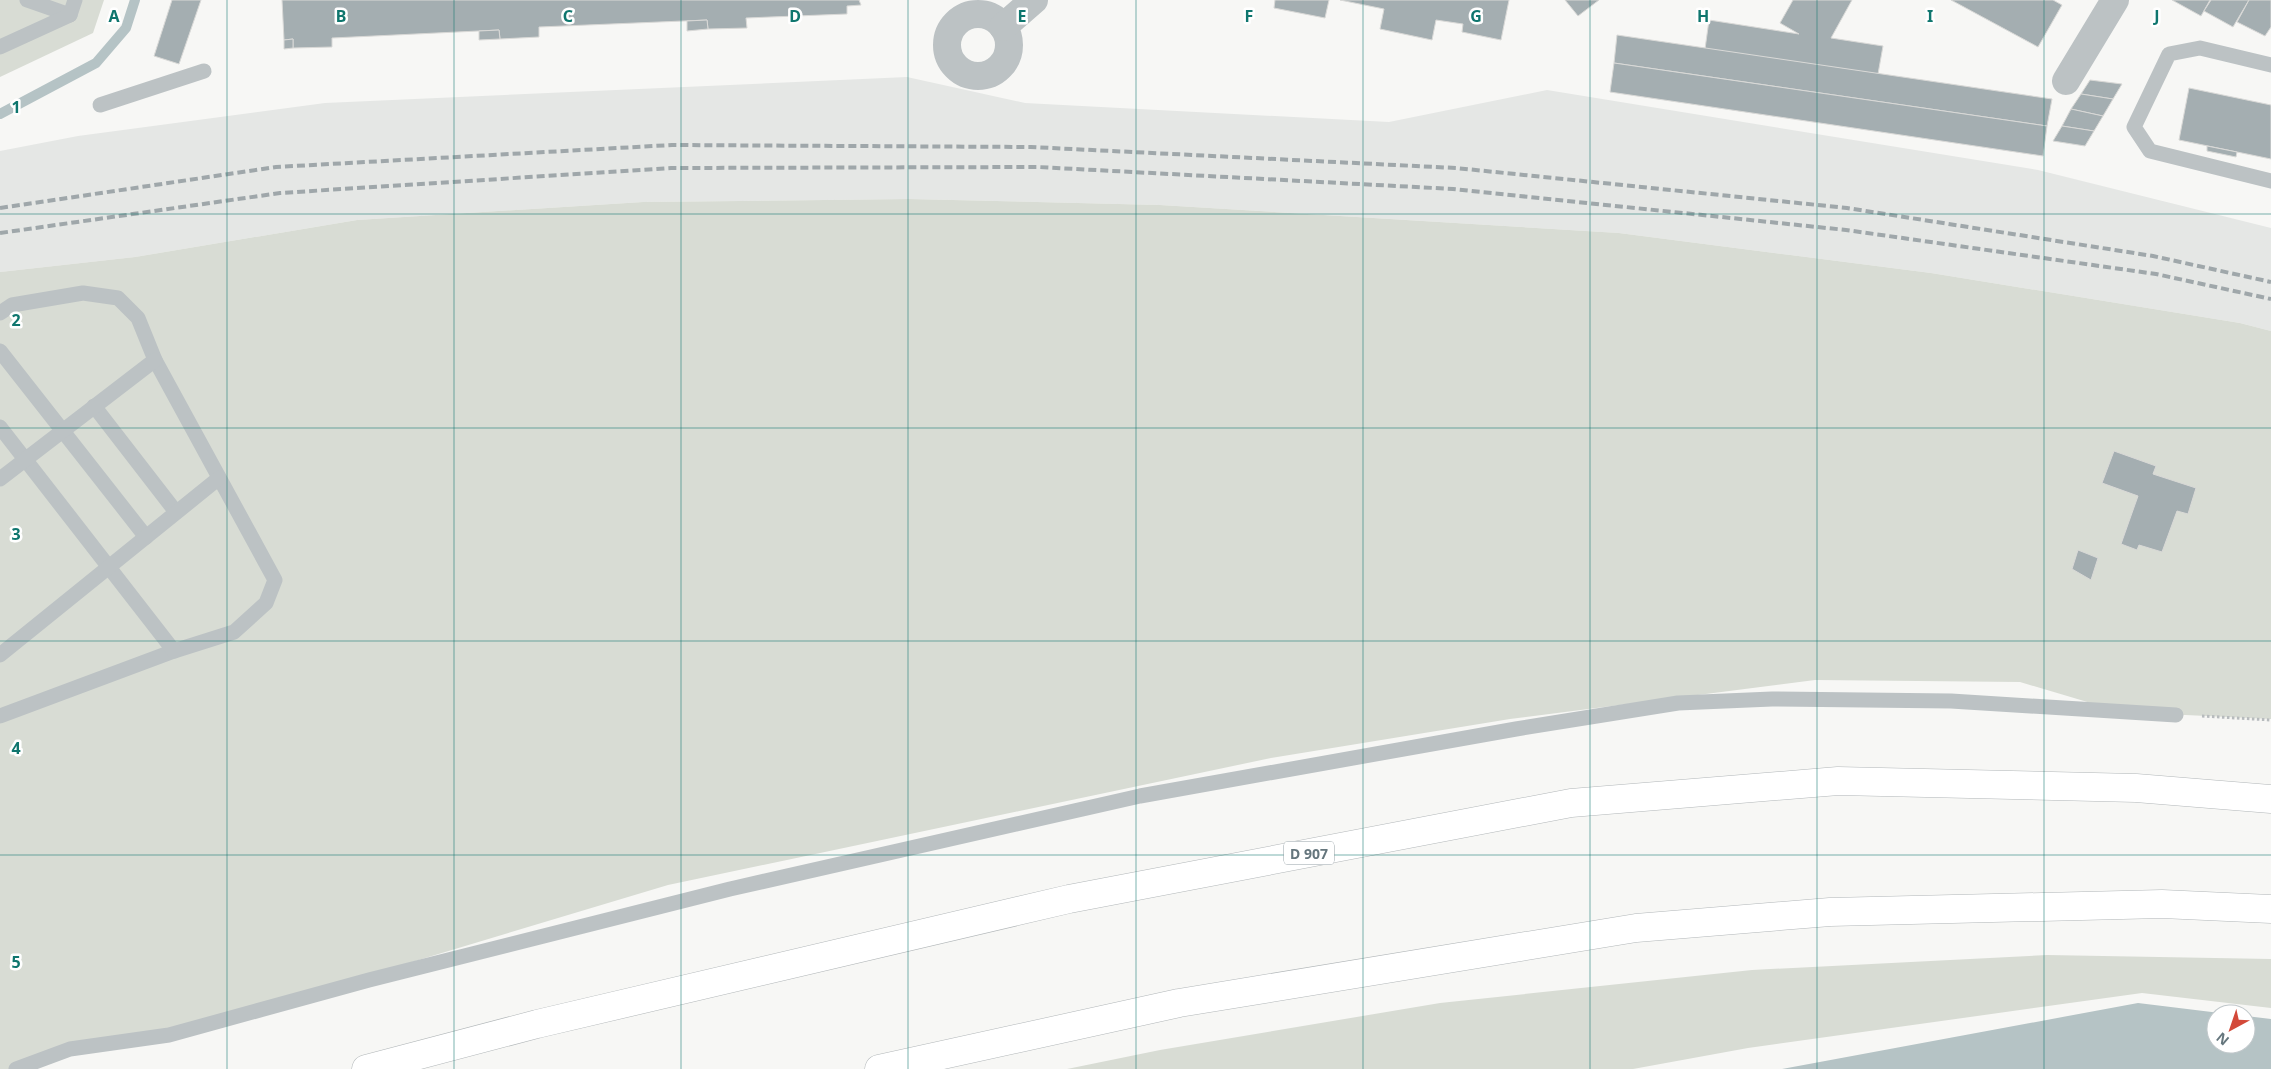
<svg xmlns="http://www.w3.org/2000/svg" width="2271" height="1069" viewBox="0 0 2271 1069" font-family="'Noto Sans',sans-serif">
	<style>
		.built { fill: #e5e7e5 }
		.green { fill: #d8dcd4 }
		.water { fill: #b5c3c5 }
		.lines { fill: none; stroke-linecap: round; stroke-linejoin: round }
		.stream { stroke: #b5c3c5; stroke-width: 10 }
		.building { fill: #a4aeb1; stroke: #d9d9d7 }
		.highway-casing { stroke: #b2b7b9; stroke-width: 29 }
		.path { stroke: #b7bbbd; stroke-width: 3; stroke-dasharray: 2.5 2.5; stroke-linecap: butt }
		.lane { stroke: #bcc2c4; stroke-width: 15 }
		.street { stroke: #bcc2c4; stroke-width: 28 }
		.highway { stroke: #fff; stroke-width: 28 }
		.rail { stroke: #9fa7aa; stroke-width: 4; stroke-dasharray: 8 4; stroke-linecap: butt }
		.grid { fill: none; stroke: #0f766e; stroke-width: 1; stroke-opacity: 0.55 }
		.labels { text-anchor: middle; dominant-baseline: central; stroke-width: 5; stroke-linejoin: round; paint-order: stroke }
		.shield { fill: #fff; stroke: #939fa4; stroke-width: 1 }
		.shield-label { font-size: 14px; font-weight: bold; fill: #65767d }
		.grid-label { font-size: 16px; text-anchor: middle; font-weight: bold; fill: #0f766e; stroke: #fff; stroke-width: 5; stroke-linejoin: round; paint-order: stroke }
	</style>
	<rect width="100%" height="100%" fill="#f7f7f5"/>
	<path class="built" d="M907,77L1025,103L1389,122L1547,90L2038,170L2271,228V331L2240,323L1931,273L1619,233L1160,205L909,199L643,202L357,220L135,257L0,272V151L78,136L325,103Z"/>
	<g class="green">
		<path d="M0,0H104L93,33L0,77Z"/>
		<path d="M909,199L1160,205L1619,233L1931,273L2240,323L2271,331V719L2121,712L2020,682L1815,680L1510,719L1271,758L668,885L169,1035L70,1049L16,1069H0V272L135,257L357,220L643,202Z"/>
		<path d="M2047,955L2271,959V1008L2142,993L1748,1048L1633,1069H1067L1160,1050L1440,1003L1752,970Z"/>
	</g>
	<path class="water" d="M2138,1003L2228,1014H2216V1044H2246V1016L2271,1019V1069H1782Z"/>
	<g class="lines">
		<path class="stream" d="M0,114L96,63L126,28L135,0"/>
	</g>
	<g class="building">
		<path d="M172,0H201L179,64L154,56Z"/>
		<path d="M282,0H859L861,5L847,6V14L746,18L747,28L708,29L707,20L539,27V37L500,39L499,30L332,38V47L293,48V39L284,40Z"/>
		<path d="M1275,0H1329L1325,18L1274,8Z"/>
		<path d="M1340,0H1509L1501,40L1462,32L1463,24L1436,20L1432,40L1380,29L1384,9Z"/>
		<path d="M1565,0H1599L1578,16Z"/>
		<path d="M1793,0H1852L1831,38L1883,46L1878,74L1705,49L1709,20L1799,34L1780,23Z"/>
		<path d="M1951,0H2053L2062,5L2038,47Z"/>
		<path d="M2172,0H2210L2201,16Z"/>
		<path d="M2211,0H2249L2233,27L2204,11Z"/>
		<path d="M2249,0H2271V27L2265,36L2237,22Z"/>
		<path d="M707,20L708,29L687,31V21Z"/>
		<path d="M499,30L500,39L479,40V31Z"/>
		<path d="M1617,35L2052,99L2047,126L1614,63Z"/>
		<path d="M293,39V48L284,49V40Z"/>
		<path d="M1614,63L2047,126L2043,156L1610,92Z"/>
		<path d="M2090,80L2122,84L2113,99L2081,94Z"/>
		<path d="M2189,88L2271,105V159L2179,140Z"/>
		<path d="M2081,94L2113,99L2103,116L2071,109Z"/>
		<path d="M2071,109L2103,116L2094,131L2062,126Z"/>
		<path d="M2062,126L2094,131L2085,146L2053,141Z"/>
		<path d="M2207,146L2237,152L2236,157L2207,151Z"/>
		<path d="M2114,451L2156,466L2153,474L2196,488L2188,514L2177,511L2162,552L2139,545L2137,550L2121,544L2138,496L2102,483Z"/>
		<path d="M2078,550L2098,558L2091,580L2072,569Z"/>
	</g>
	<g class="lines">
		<g class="highway-casing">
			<g id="highway">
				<path d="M366,1069L537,1024L1069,899L1571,803L1838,781L2136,788L2271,799"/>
				<path d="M879,1069L1179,1003L1636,928L1830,912L2162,904L2271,909"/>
			</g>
		</g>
		<path class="path" d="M2202,716L2271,720"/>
		<g class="lane">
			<path d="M27,0L70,15"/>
			<path d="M0,47L70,15L75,0"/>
			<path d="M2271,65L2200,48L2169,54L2134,127L2150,151L2271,181"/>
			<path d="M100,105L204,71"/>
			<path d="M0,313L12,305L83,293L118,298L138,318L155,360L275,580L266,603L234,632L174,651L0,716"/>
			<path d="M0,351L146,537"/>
			<path d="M94,406L176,512"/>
			<path d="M0,427L174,651"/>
			<path d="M0,479L155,360"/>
			<path d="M0,655L219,478"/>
			<path d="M16,1069L70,1049L169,1035L369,980L730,889L1140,796L1516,729L1678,703L1772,699L1951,701L2176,715"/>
		</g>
		<g class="street">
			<circle cx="978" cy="45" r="31"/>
			<path d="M1003,27L1034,0"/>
			<path d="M2066,81L2115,0"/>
		</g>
		<use href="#highway" class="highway"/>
		<g class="rail">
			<path d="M0,208L276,167L672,145L1031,147L1456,168L1847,208L2153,256L2271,282"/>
			<path d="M0,233L280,193L671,168L1038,167L1453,189L1846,230L2156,274L2271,299"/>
		</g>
	</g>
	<path class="grid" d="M227,0V1069M454,0V1069M681,0V1069M908,0V1069M1136,0V1069M1363,0V1069M1590,0V1069M1817,0V1069M2044,0V1069M0,214H2271M0,428H2271M0,641H2271M0,855H2271"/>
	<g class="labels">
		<rect class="shield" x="1284" y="841.5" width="50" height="23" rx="4"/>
		<g class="shield-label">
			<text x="1309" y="853">D 907</text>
		</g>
	</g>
	<g class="grid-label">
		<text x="114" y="22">A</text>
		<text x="341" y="22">B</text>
		<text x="568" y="22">C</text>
		<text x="795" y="22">D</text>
		<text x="1022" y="22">E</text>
		<text x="1249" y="22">F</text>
		<text x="1476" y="22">G</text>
		<text x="1703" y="22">H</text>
		<text x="1930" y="22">I</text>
		<text x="2157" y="22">J</text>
		<text x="16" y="113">1</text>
		<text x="16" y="326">2</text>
		<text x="16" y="540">3</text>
		<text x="16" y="754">4</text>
		<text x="16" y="968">5</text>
	</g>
	<g transform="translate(2231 1029) rotate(220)"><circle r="24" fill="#ffffff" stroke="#c1c8cb"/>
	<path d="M0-4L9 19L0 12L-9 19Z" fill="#d34939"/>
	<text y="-8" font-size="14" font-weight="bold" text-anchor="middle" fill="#65767d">N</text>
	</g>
</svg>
